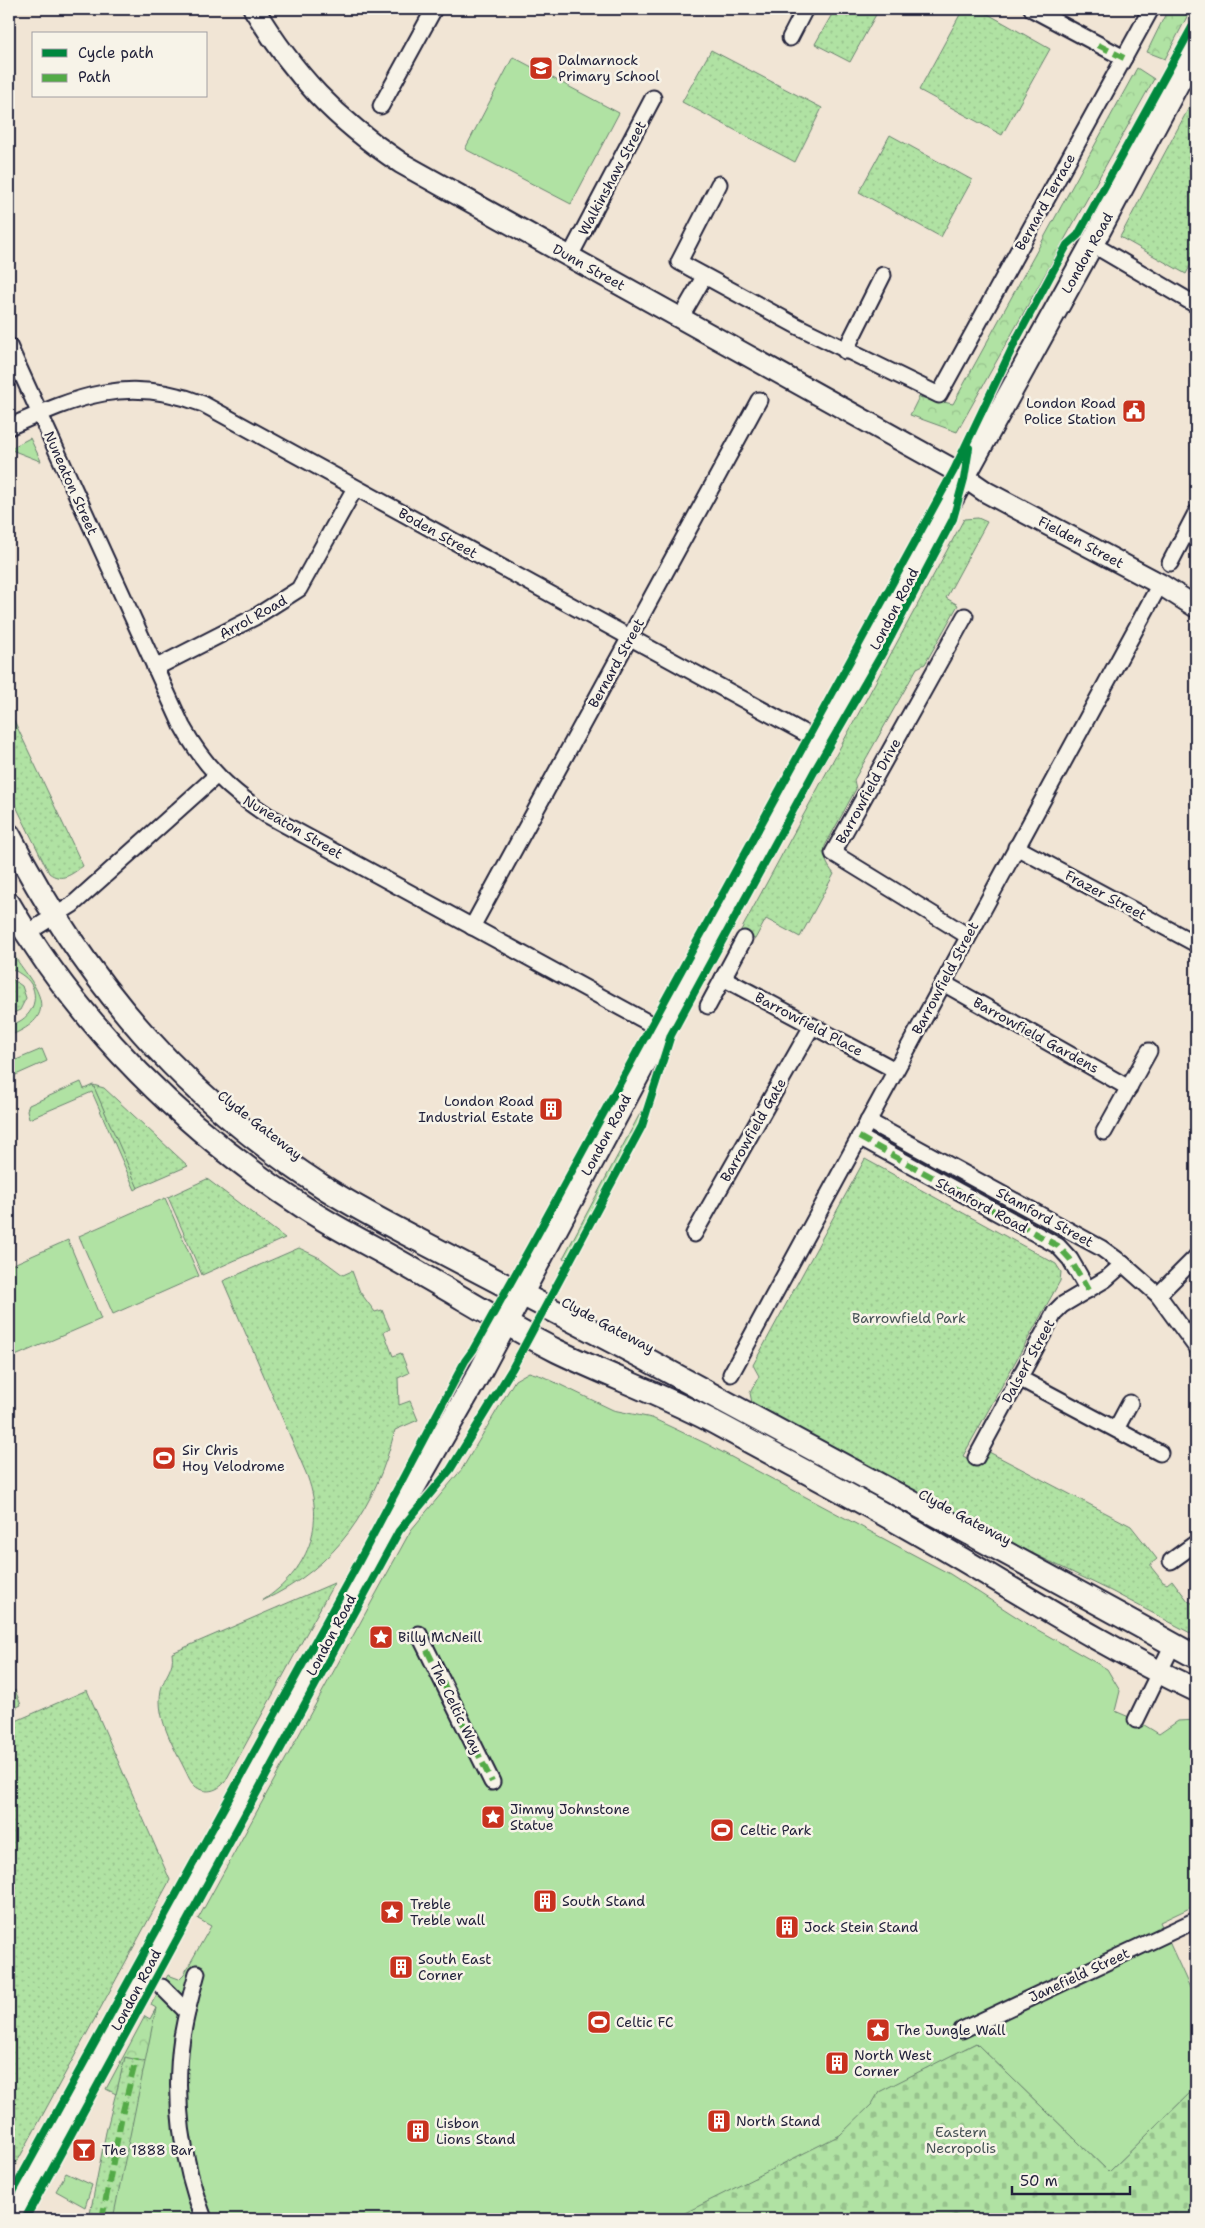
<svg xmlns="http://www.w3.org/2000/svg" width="1205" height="2228" viewBox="0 0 1205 2228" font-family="'Shantell Sans',sans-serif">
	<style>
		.grass { fill: url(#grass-dots); stroke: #69826f }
		.forest { fill: url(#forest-crowns); stroke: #69826f }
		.cemetery { fill: url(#cemetery-stones); stroke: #69826f }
		.garden { fill: #b0e2a3; stroke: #69826f }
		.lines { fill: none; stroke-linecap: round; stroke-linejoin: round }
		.street-casing { stroke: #22223b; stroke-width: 19 }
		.secondary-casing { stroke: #22223b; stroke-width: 24 }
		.primary-casing { stroke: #22223b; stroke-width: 26 }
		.street { stroke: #f7f3e8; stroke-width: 15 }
		.secondary { stroke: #f7f3e8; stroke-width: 20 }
		.primary { stroke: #f7f3e8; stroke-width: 22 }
		.quiet { stroke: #53aa46; stroke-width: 6; stroke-dasharray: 12 6; stroke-linecap: butt }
		.cycleway-casing { stroke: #f7f3e8; stroke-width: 11 }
		.cycleway { stroke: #00873e; stroke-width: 8 }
		.labels { text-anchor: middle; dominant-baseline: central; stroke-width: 5; stroke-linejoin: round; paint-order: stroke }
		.poi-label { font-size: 14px; fill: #22223b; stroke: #f7f3e8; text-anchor: start }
		.street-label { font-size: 14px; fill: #22223b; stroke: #f7f3e8 }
		.park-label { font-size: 14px; fill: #465255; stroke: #f7f3e8 }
	</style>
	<defs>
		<pattern id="grass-dots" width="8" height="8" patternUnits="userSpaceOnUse" patternTransform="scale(1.25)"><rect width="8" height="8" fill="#b0e2a3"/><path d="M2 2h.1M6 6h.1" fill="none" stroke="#97c28d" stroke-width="1.8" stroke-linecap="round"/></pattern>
		<pattern id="forest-crowns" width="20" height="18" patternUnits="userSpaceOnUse" patternTransform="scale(1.25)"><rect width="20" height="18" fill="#b0e2a3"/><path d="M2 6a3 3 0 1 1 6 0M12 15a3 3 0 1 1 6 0" fill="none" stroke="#97c28d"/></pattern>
		<pattern id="cemetery-stones" width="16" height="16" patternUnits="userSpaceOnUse" patternTransform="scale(1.25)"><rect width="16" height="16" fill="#b0e2a3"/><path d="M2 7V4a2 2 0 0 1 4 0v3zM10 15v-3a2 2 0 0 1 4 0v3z" fill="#97c28d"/></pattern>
	</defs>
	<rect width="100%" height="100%" fill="#f1e5d5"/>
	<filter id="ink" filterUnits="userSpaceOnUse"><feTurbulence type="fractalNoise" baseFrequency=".02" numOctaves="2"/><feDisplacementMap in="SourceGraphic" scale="10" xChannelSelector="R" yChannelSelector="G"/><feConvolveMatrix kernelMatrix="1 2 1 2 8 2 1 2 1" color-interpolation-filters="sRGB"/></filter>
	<g filter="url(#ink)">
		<g class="grass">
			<path d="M835,9H879L850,62L815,44Z"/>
			<path d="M963,9H979L1050,49L1002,135L919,90Z"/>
			<path d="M711,50L822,108L795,162L682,102Z"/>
			<path d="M1194,98H1196V255L1186,274L1120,237Z"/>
			<path d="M890,135L972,180L941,237L859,192Z"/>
			<path d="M978,518L987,522L946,598L958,605L925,664L917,668L854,780L856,789L825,846C824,858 826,864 834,874L800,937L766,919L755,939L740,932L964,519Z"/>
			<path d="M9,710L83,866C72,874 62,883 49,873L9,792Z"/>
			<path d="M9,977L22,986L26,998L20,1010L9,1015Z"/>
			<path d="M93,1085L104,1088L188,1166L137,1188Z"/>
			<path d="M644,1106L640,1125L567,1260L563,1258Z"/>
			<path d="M865,1159L1056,1264L1061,1272L1060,1281L963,1456L981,1466L989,1452L1131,1526L1157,1559L1151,1564V1567L1163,1582L1167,1584L1172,1580L1188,1601L1196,1605V1636L1111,1591L999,1537L901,1487L752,1403L750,1393L759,1376L753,1365Z"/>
			<path d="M207,1179L285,1238L202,1275L168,1197Z"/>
			<path d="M299,1248L320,1258L343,1275L352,1271L360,1292L375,1312L382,1310L390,1329L384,1332L393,1356L401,1353L409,1373L398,1378L399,1405L410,1401L418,1420L395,1430C375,1508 337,1567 262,1601C308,1571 327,1525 306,1473L223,1281Z"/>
			<path d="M334,1583L225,1782C214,1795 197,1794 189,1778C177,1752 155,1720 161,1690C164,1676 175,1668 172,1653Z"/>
			<path d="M15,1690L21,1705L9,1711V1693Z"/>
			<path d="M87,1690L170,1880L9,2177V1724Z"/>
			<path d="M156,2008L172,2019L113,2219H89L106,2132L125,2057L147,2062Z"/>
		</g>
		<g class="forest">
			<path d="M1168,9H1191L1165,59L1147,52Z"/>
			<path d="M1137,68L1154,79L957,432L910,415L919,397L953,404Z"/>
			<path d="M156,2008L147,2062L125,2057L116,2094L106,2089L145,2016L150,2019Z"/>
		</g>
		<path class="cemetery" d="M976,2043L1109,2172L1196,2087V2219H619Z"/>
		<g class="garden">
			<path d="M513,57L619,113L571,204L465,149Z"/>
			<path d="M30,438L41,461H40L9,449Z"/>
			<path d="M14,956C38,990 62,1015 9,1036V1025C28,1022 41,1002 31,984C26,976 17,972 9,967V958Z"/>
			<path d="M42,1049L47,1061L9,1078V1063Z"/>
			<path d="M81,1082L84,1089L93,1085L138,1188L135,1190L92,1092L29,1119L27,1110L29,1105Z"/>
			<path d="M165,1198L199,1276L113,1314L79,1236Z"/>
			<path d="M68,1240L101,1319L13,1357L9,1346V1266Z"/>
			<path d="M529,1372L542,1376L613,1410L652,1418L707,1444L886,1540L950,1574L1029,1625L1107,1669L1120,1691L1115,1711L1136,1720L1159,1734L1178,1721L1196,1720V1905L1160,1922L1196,2001V2087L1109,2172L976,2043L879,2092L872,2104L840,2135L673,2219H113L156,2008L151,2005L153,2001L168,1975L179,1979L184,1974L211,1926L198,1919L411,1530L462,1469L515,1380Z"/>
			<path d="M66,2173L92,2185L85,2207L56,2191Z"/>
		</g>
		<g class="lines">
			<g class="street-casing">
				<g id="street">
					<path d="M1032,9L1124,58"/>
					<path d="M790,38L805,9"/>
					<path d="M381,106L434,9"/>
					<path d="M719,184L679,262L797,326L939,395L1151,9"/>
					<path d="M1092,244L1196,305"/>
					<path d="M570,256L653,98"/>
					<path d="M681,317L704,277"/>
					<path d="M9,346L182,726C204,766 229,790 267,815L662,1030"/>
					<path d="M845,351L883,275"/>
					<path d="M9,427C78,396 128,375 203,404L821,742"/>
					<path d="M1170,563L1196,513"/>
					<path d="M965,616L833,853L968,936"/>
					<path d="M155,668L255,617L299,589L355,488"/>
					<path d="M1016,847L1196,944"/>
					<path d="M472,927L759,400"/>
					<path d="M27,933L72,905L217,775"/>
					<path d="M723,978L895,1070"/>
					<path d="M943,983L1129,1088"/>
					<path d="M708,1006L744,939"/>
					<path d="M868,1121L1101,1248L1123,1264L1158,1295L1196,1347"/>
					<path d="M1104,1132L1149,1051"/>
					<path d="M859,1137L1058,1246L1070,1259L1088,1290"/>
					<path d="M694,1234L812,1026"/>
					<path d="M1158,1295L1196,1257"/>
					<path d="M731,1374L1160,584"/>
					<path d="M1019,1378L1160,1453"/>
					<path d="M1116,1429L1130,1403"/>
					<path d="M976,1458L1055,1312L1062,1305L1106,1279L1123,1264"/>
					<path d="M1171,1561L1196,1543"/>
					<path d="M419,1634L492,1782"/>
					<path d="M1136,1720L1173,1644"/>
					<path d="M197,1973C191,1994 186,2015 182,2037C173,2098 182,2162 204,2219"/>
					<path d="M162,1987L187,2012"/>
					<path d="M962,2030L1196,1920"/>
				</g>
			</g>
			<g class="secondary-casing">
				<path id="secondary" d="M254,9C294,75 336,120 401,163L954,470L986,492L1160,584L1196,607"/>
			</g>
			<g class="primary-casing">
				<g id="primary">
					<path d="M9,835C85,982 184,1098 325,1188C358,1209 393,1227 428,1245C500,1283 572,1320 644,1358C828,1458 1013,1555 1196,1657"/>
					<path d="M9,904C80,1026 186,1131 305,1208C343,1233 385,1252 424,1276C468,1301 511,1328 557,1351C611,1377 668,1397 721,1426C791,1464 862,1501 931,1541C1019,1592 1104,1647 1196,1690"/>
					<path d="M11,2219L357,1586L481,1370L662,1030L874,648L949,504L1092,244L1196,49"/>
				</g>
			</g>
			<use href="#street" class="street"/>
			<use href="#secondary" class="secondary"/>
			<use href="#primary" class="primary"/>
			<g class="quiet">
				<path d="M1098,45L1124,58"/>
				<path d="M859,1137L1058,1246L1070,1259L1088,1290"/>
				<path d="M419,1634L492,1782"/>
				<path d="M102,2219L122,2115L136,2059"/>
			</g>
			<g class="cycleway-casing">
				<g id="cycleway">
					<path d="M9,2199L357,1565L465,1361L473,1350L531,1246L954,470L1016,340L1067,245L1078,235L1196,20"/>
					<path d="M25,2219L399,1531L450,1470L512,1369L642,1126L671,1035L815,770L883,652L953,519L964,479L969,448"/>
				</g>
			</g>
			<use href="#cycleway" class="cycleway"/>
		</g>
	</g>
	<defs>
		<g id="school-square" transform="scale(1.25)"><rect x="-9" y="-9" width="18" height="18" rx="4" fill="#c8321e" stroke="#f7f3e8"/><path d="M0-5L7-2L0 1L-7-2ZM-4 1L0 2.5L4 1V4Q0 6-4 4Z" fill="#fff"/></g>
		<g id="civic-square" transform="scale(1.25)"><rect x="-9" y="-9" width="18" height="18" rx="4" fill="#c8321e" stroke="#f7f3e8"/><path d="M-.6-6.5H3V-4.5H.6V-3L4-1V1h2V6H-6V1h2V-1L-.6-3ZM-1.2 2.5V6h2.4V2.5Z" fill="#fff"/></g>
		<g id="building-square" transform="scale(1.25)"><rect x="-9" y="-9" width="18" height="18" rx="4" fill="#c8321e" stroke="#f7f3e8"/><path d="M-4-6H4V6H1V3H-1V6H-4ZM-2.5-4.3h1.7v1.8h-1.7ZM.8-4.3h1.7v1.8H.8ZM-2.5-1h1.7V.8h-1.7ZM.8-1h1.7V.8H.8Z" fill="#fff"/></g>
		<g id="stadium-square" transform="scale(1.25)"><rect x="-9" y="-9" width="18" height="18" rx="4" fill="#c8321e" stroke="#f7f3e8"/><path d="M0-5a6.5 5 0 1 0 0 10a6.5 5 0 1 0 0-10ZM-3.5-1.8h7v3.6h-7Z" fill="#fff"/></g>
		<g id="sight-square" transform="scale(1.25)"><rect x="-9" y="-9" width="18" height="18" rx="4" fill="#c8321e" stroke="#f7f3e8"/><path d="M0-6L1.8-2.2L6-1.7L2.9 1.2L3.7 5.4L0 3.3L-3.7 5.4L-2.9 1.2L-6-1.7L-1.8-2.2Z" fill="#fff"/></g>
		<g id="bar-square" transform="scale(1.25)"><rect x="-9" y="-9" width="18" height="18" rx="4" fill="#c8321e" stroke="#f7f3e8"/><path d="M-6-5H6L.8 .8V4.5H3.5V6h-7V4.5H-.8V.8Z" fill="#fff"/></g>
	</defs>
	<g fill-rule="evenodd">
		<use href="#school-square" x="541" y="68"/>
		<use href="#civic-square" x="1134" y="411"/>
		<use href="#building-square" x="551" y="1109"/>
		<use href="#stadium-square" x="164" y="1458"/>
		<use href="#sight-square" x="381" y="1637"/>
		<use href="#sight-square" x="493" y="1817"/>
		<use href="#stadium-square" x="722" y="1830"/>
		<use href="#building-square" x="545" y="1901"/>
		<use href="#sight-square" x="392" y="1912"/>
		<use href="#building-square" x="787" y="1927"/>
		<use href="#building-square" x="401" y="1967"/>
		<use href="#stadium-square" x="599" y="2022"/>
		<use href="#sight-square" x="878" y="2030"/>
		<use href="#building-square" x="837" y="2063"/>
		<use href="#building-square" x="719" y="2121"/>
		<use href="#building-square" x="418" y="2131"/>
		<use href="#bar-square" x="84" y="2150"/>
	</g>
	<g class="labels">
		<g class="poi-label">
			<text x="558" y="60">Dalmarnock<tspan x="558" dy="16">Primary School</tspan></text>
			<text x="1116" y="403" text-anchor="end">London Road<tspan x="1116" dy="16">Police Station</tspan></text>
			<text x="534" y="1101" text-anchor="end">London Road<tspan x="534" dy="16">Industrial Estate</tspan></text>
			<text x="182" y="1450">Sir Chris<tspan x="182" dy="16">Hoy Velodrome</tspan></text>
			<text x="398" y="1637">Billy McNeill</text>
			<text x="510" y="1809">Jimmy Johnstone<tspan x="510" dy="16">Statue</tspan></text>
			<text x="740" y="1830">Celtic Park</text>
			<text x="562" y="1901">South Stand</text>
			<text x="410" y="1904">Treble<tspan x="410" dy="16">Treble wall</tspan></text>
			<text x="804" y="1927">Jock Stein Stand</text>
			<text x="418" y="1959">South East<tspan x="418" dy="16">Corner</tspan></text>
			<text x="616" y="2022">Celtic FC</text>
			<text x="896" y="2030">The Jungle Wall</text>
			<text x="854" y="2055">North West<tspan x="854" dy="16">Corner</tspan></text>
			<text x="736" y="2121">North Stand</text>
			<text x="436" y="2123">Lisbon<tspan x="436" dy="16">Lions Stand</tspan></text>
			<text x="102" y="2150">The 1888 Bar</text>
		</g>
		<g class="street-label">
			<text transform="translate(612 178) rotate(-62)">Walkinshaw Street</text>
			<text transform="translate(1045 202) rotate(-61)">Bernard Terrace</text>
			<text transform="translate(1087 253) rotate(-61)">London Road</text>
			<text transform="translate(589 267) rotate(29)">Dunn Street</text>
			<text transform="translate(71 483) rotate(66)">Nuneaton Street</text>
			<text transform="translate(438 533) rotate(29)">Boden Street</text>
			<text transform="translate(1081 542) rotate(28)">Fielden Street</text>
			<text transform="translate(894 609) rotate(-63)">London Road</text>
			<text transform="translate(253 617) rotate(-29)">Arrol Road</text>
			<text transform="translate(616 663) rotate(-61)">Bernard Street</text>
			<text transform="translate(868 791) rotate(-61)">Barrowfield Drive</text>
			<text transform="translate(293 827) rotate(30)">Nuneaton Street</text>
			<text transform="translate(1106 895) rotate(28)">Frazer Street</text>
			<text transform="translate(945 978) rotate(-62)">Barrowfield Street</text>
			<text transform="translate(809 1024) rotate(28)">Barrowfield Place</text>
			<text transform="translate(1036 1035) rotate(29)">Barrowfield Gardens</text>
			<text transform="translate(260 1125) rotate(38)">Clyde Gateway</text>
			<text transform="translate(753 1130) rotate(-60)">Barrowfield Gate</text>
			<text transform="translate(606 1135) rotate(-62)">London Road</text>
			<text transform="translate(982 1205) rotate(28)">Stamford Road</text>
			<text transform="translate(1045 1217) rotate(29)">Stamford Street</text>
			<text transform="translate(608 1325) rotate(28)">Clyde Gateway</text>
			<text transform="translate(1028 1361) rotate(-61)">Dalserf Street</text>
			<text transform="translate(965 1517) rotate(28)">Clyde Gateway</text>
			<text transform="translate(331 1635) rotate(-62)">London Road</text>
			<text transform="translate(456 1708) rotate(64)">The Celtic Way</text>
			<text transform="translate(1079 1975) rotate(-25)">Janefield Street</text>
			<text transform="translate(136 1990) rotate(-62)">London Road</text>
		</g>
		<g class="park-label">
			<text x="909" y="1318">Barrowfield Park</text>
			<text x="961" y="2132">Eastern<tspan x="961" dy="16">Necropolis</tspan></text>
		</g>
	</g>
	<rect width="1205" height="2228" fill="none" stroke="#f7f3e8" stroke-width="30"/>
	<rect x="15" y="15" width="1175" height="2198" fill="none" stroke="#22223b" stroke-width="2" filter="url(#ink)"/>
	<rect x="32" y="32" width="175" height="65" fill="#f7f3e8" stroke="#a29fa3"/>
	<rect x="42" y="49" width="25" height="8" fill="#00873e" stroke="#a29fa3"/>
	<text x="78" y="58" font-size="15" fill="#22223b">Cycle path</text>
	<rect x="42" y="74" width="25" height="8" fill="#53aa46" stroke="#a29fa3"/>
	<text x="78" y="82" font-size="15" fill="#22223b">Path</text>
	<path d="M1012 2186v8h118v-8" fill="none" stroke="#22223b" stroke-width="2.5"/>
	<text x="1020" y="2186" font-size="15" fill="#22223b" stroke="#f7f3e8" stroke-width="4" paint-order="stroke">50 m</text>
</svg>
